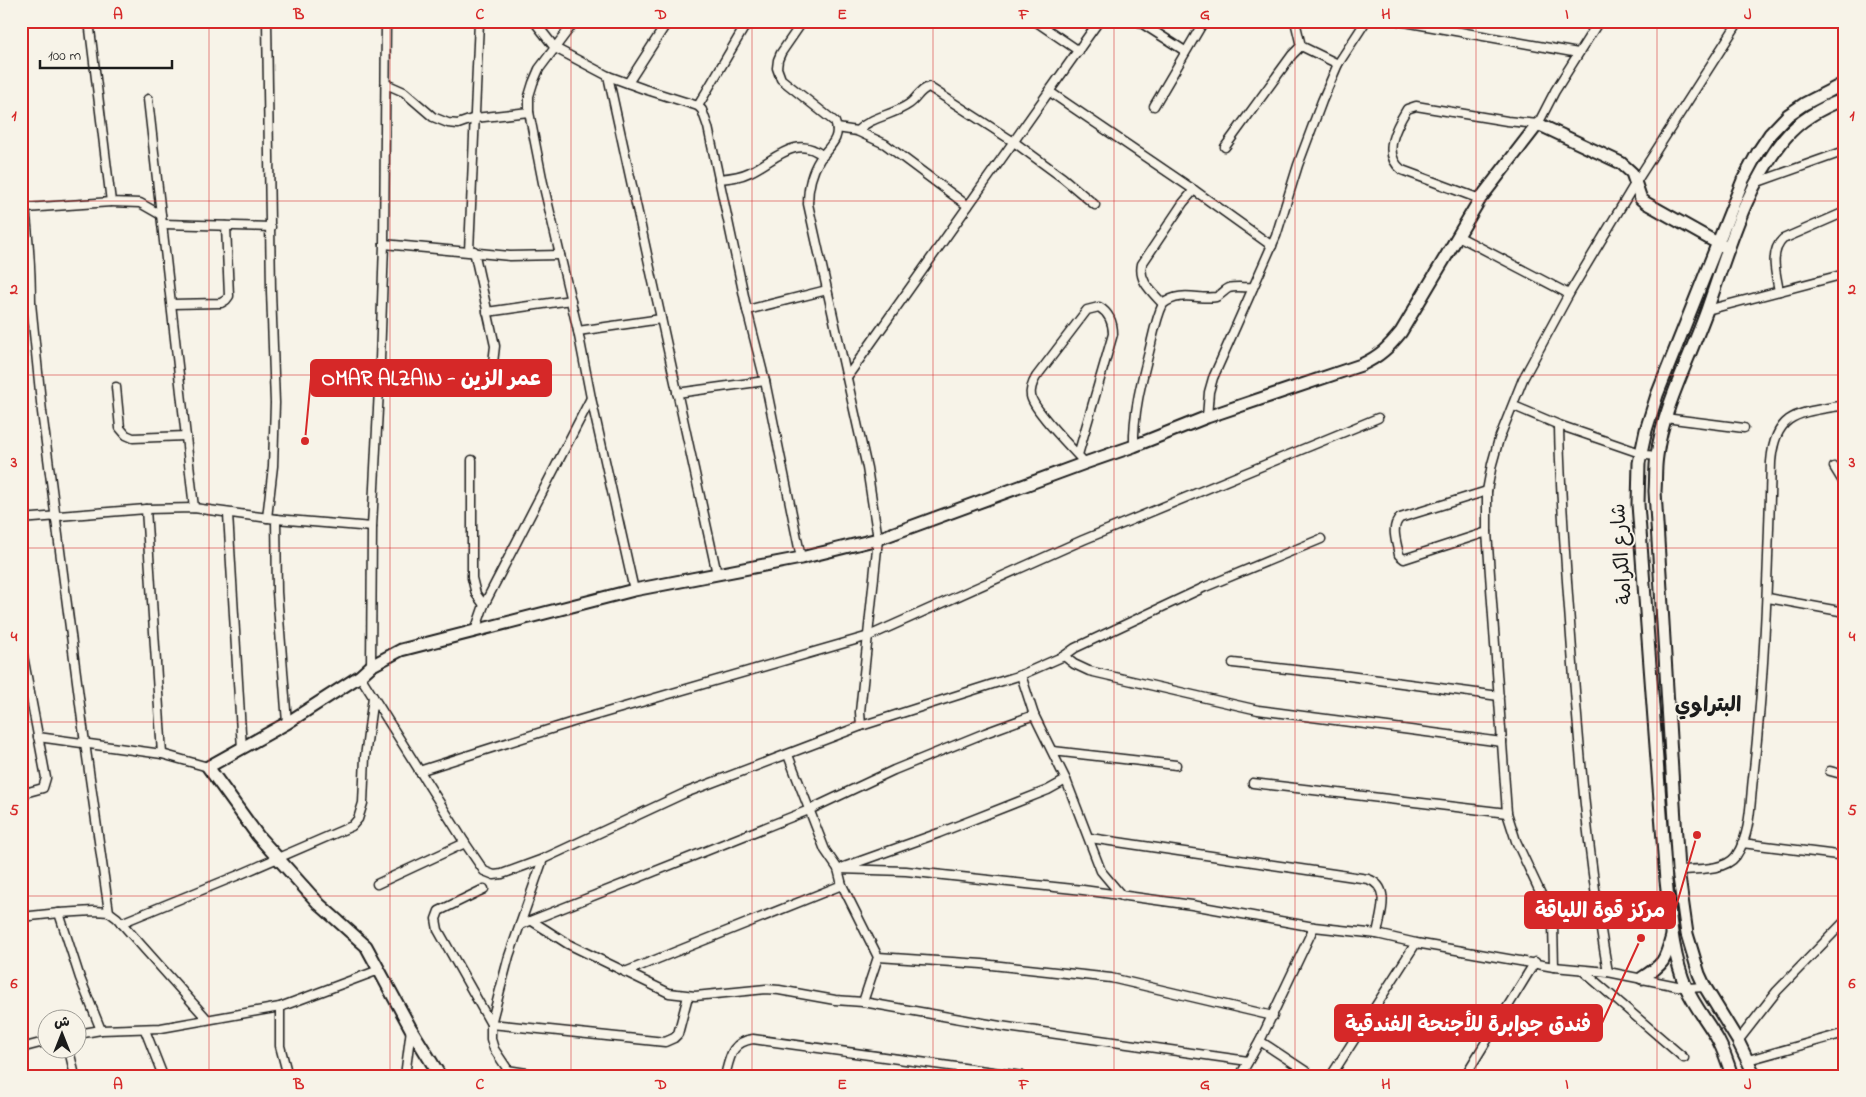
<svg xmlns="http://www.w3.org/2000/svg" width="1866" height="1097" viewBox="0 0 1866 1097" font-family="'Indie Flower','Playpen Sans Arabic',sans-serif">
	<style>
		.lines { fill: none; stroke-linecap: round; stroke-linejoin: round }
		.street-casing { stroke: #1c1c1c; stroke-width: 11 }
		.secondary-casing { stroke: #1c1c1c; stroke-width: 15 }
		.street { stroke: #f7f3e8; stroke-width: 8 }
		.secondary { stroke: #f7f3e8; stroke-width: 11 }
		.grid { fill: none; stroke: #d62828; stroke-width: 1; stroke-opacity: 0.55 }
		.labels { text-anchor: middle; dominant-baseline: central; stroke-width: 4; stroke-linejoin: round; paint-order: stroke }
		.street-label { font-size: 20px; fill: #1c1c1c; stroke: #f7f3e8 }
		.neighbourhood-label { font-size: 21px; font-weight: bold; fill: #1c1c1c; stroke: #f7f3e8 }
		.leader { fill: none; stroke: #d62828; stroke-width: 2 }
		.callout-dot { fill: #d62828; stroke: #f7f3e8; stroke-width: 2 }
		.callout { fill: #d62828; stroke: #d62828; stroke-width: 2 }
		.callout-label { font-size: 21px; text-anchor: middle; font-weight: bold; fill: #fff }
		.neatline { fill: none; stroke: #d62828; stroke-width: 2 }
		.grid-label { font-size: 16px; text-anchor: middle; font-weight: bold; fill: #d62828 }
	</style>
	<rect width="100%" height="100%" fill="#f7f3e8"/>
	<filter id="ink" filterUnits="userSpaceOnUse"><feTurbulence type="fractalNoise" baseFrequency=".02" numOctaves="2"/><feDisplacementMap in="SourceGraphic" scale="10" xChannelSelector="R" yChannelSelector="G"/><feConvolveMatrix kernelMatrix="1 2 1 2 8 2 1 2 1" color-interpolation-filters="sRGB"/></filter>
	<g filter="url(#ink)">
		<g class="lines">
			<g class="street-casing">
				<g id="street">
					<path d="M89,21L111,202L140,203L161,215"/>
					<path d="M267,21L271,291L275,403L273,466L267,518"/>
					<path d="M534,21L555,48L608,76L644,89L698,106L702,110L708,127L747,310L765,381L801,558"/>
					<path d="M575,21L539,69L533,83L529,96V112L543,183L578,331L591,398L634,590"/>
					<path d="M1035,21L1079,51"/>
					<path d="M1138,21L1185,51"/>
					<path d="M1295,21L1301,46"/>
					<path d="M1399,21L1578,53"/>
					<path d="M608,76L717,574"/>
					<path d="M628,83L668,21"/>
					<path d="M386,84L404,92L433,117L448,123L458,124L475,118L529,112"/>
					<path d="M1050,92L1194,190"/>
					<path d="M148,99L194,508"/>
					<path d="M698,106L748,21"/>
					<path d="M1154,106L1204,21"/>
					<path d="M837,128L857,131L885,144L968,206"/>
					<path d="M857,131C872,116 892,116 909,104C917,99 919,90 929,87L1014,142L1063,178L1095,205"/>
					<path d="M1225,147L1292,55L1301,46L1338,64"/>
					<path d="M21,176C27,218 31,260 31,303L21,304"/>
					<path d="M719,179C730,178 740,177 750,172C774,161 796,133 823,156"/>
					<path d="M1755,183L1845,151"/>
					<path d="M1480,199L1402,170C1381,154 1396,127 1407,109L1416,106L1507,121L1538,124L1555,91L1599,21"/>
					<path d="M26,208L111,202"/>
					<path d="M163,224L271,227"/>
					<path d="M1458,236L1569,294"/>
					<path d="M384,244L510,256L560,255"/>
					<path d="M469,251L479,21"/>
					<path d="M1779,291C1776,274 1769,252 1783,239L1845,212"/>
					<path d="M31,303L42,412L85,743L109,912L117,918L207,1019"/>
					<path d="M172,304L221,303L226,300L229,296L226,226"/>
					<path d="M1163,304C1152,292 1138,281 1142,264L1183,203L1194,190L1272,246"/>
					<path d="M747,310L827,290"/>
					<path d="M1707,310L1845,274"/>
					<path d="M487,312L571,300"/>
					<path d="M578,331L661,319"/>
					<path d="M847,377L1099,21"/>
					<path d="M116,387L120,428L126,435L133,438L186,436"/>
					<path d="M379,389L459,388L480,381L490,371L493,363L495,346L474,251"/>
					<path d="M677,393L765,381"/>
					<path d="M1514,406L1559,425L1646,455L1657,456"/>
					<path d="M1207,417L1209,392L1213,378L1276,236L1298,165L1322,101L1338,64L1366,21"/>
					<path d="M1665,418L1744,428"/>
					<path d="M1559,425C1560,495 1566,566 1571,637C1579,749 1588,861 1608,972"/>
					<path d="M1134,446C1133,414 1141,383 1149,352C1153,336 1156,318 1163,304C1180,290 1199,300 1216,297C1222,295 1224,290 1229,288C1236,286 1246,288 1253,287"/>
					<path d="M1078,455L1113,334C1113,323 1109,313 1099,307L1087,310L1036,377C1033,382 1030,390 1031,396C1033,410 1074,450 1085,463"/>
					<path d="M472,460V578L476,594L484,605"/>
					<path d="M1834,467L1845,485"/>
					<path d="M1487,491L1400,518C1390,527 1397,543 1399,555L1404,559L1487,532"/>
					<path d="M146,509L162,754"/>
					<path d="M228,514L242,749"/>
					<path d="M21,519L146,509L194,508L276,519L277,592L287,723"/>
					<path d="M276,519L372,527"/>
					<path d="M1768,598L1845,612"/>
					<path d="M475,631L484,605L591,398"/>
					<path d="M21,645L46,778L43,788L21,794"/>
					<path d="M1064,656L1074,664L1089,671L1258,710L1502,742"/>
					<path d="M1233,663L1349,676L1499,696"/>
					<path d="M371,666L372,527L379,389L384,244L386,21"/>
					<path d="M360,676L465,843L484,871L494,875L502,874L543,859L685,793L861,726L860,712L878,539L867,468L808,204C808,189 811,173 820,159C828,147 842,139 835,122L781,79L777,68L778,60L781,53L803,21"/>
					<path d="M861,726L1021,675"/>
					<path d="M38,737L162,754L208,767"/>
					<path d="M1053,751L1176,765"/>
					<path d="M788,755L825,850L838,869L842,885L878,957L863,1002"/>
					<path d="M419,771L576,721L869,636L1083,540L1378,418"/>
					<path d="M1830,771L1845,775"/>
					<path d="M1253,783L1507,813"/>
					<path d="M1090,838L1368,879C1392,887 1380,915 1377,934"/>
					<path d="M1742,843L1845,856"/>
					<path d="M844,867L939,833L1048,790L1066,780"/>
					<path d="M838,869L906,871L1083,890L1192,905L1314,927L1377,934L1416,943L1554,967L1608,972L1687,988L1705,987"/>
					<path d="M1678,870C1696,869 1725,871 1736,856C1751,834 1750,803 1753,778C1765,673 1768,568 1771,462C1775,410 1802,413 1845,405"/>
					<path d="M377,884L465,843"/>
					<path d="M484,889L439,911L436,919L438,930L491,1024L665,1042L674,1038L678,1034L688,996"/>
					<path d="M1122,896L1101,871L1066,780L1034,715L1021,675L1064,656L1075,648L1205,587L1321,539"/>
					<path d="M59,913L94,911L109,912"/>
					<path d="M21,917L59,913L80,978L101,1030"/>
					<path d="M532,921L568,944L669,993L695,996L766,989L779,990L835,1000L863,1002L1000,1026L1248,1061"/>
					<path d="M121,923L241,874L352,826L358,819L363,803L365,757L373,697"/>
					<path d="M520,925L809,810L894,770L985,733L1034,715"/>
					<path d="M878,957L982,964L1111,978L1273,1016"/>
					<path d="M1554,967L1553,924L1549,911L1516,841L1507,813L1487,532V491L1492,464L1499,439L1523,379L1569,294L1636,182L1739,21"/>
					<path d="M1583,971L1684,1058"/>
					<path d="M625,972L842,885"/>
					<path d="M280,1007V1046L288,1076"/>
					<path d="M145,1030L163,1076"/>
					<path d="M78,1034L101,1030L161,1028L280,1007L379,970"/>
					<path d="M1260,1041L1313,1076"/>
					<path d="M1738,1041L1777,991L1845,921"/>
					<path d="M21,1048L48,1041"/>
					<path d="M69,1050L75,1076"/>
					<path d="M1748,1060L1845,1033"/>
					<path d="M507,1070L546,1076"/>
					<path d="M405,1076L411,1029"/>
					<path d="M512,1076L494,1049L491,1039V1024L509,956L543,859"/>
					<path d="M725,1076C730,1057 731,1042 753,1039L1022,1076"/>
					<path d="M1240,1076L1260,1041L1314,927"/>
					<path d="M1331,1076L1416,943"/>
					<path d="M1465,1076L1535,962"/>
				</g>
			</g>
			<g class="secondary-casing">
				<g id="secondary">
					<path d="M1642,978C1664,964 1665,961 1672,936"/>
					<path d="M440,1076L411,1029L366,946L319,904L258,836L208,767L287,723L360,676L371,666L401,650L634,590L801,558L878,539L1085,463L1134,446L1207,417L1361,365C1380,356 1388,348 1401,332L1480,199L1538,124L1621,163L1632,173L1641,199L1646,203L1728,249"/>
					<path d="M1732,1076C1728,1063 1724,1051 1718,1040C1708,1022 1694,1006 1686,987C1672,954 1670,916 1666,881L1638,504L1639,463L1646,430L1657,395L1743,180L1758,152L1770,134L1788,115L1804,104L1845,83"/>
					<path d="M1755,1076L1738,1041L1705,987L1699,974L1687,934L1678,870L1655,491C1656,479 1655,468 1657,456C1662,410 1691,355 1707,310C1728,251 1745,187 1785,138C1800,120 1823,107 1845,99"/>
				</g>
			</g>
			<use href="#street" class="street"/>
			<use href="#secondary" class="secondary"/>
		</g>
	</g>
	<path class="grid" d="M209,21V1076M390,21V1076M571,21V1076M752,21V1076M933,21V1076M1114,21V1076M1295,21V1076M1476,21V1076M1657,21V1076M21,201H1845M21,375H1845M21,548H1845M21,722H1845M21,896H1845"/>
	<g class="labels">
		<g class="street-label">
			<text transform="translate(1623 554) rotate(-94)">شارع الكرامة</text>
		</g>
		<g class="neighbourhood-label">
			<text x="1708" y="706">البتراوي</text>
		</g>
	</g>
	<path class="leader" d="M305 441L311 378M1697 835L1675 910M1641 938L1602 1023"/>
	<g class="callout-dot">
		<circle cx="305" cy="441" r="5"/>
		<circle cx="1697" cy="835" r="5"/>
		<circle cx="1641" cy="938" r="5"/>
	</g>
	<g class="callout">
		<rect x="311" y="360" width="240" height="36" rx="5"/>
		<rect x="1525" y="892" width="150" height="36" rx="5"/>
		<rect x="1335" y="1005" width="267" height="36" rx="5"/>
	</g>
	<g class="callout-label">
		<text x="431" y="385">OMAR ALZAIN - عمر الزين</text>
		<text x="1600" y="917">مركز قوة اللياقة</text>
		<text x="1468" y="1031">فندق جوابرة للأجنحة الفندقية</text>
	</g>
	<rect width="1866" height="1097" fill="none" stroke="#f7f3e8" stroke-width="55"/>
	<g transform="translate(62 1034)"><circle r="24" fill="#f7f3e8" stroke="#9f9d96"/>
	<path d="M0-4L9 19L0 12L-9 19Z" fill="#1c1c1c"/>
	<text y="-8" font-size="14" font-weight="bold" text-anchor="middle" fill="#1c1c1c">ش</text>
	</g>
	<path d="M40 60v8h132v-8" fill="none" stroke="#1c1c1c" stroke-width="2.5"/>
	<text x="48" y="60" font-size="15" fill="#1c1c1c" stroke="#f7f3e8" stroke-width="4" paint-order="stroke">100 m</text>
	<rect x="28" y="28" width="1810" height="1042" class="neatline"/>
	<g class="grid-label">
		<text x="118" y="19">A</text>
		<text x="299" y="19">B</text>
		<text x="480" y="19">C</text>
		<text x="661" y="19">D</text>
		<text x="842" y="19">E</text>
		<text x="1024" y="19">F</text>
		<text x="1205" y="19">G</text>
		<text x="1386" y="19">H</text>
		<text x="1567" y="19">I</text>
		<text x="1748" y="19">J</text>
		<text x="14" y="120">1</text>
		<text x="1852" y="120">1</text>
		<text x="14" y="294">2</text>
		<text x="1852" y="294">2</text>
		<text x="14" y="467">3</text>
		<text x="1852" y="467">3</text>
		<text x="14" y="641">4</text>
		<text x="1852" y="641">4</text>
		<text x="14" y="815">5</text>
		<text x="1852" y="815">5</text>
		<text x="14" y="988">6</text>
		<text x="1852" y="988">6</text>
		<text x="118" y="1089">A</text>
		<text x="299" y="1089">B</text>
		<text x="480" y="1089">C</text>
		<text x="661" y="1089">D</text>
		<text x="842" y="1089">E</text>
		<text x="1024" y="1089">F</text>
		<text x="1205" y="1089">G</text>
		<text x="1386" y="1089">H</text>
		<text x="1567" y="1089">I</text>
		<text x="1748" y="1089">J</text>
	</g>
</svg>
